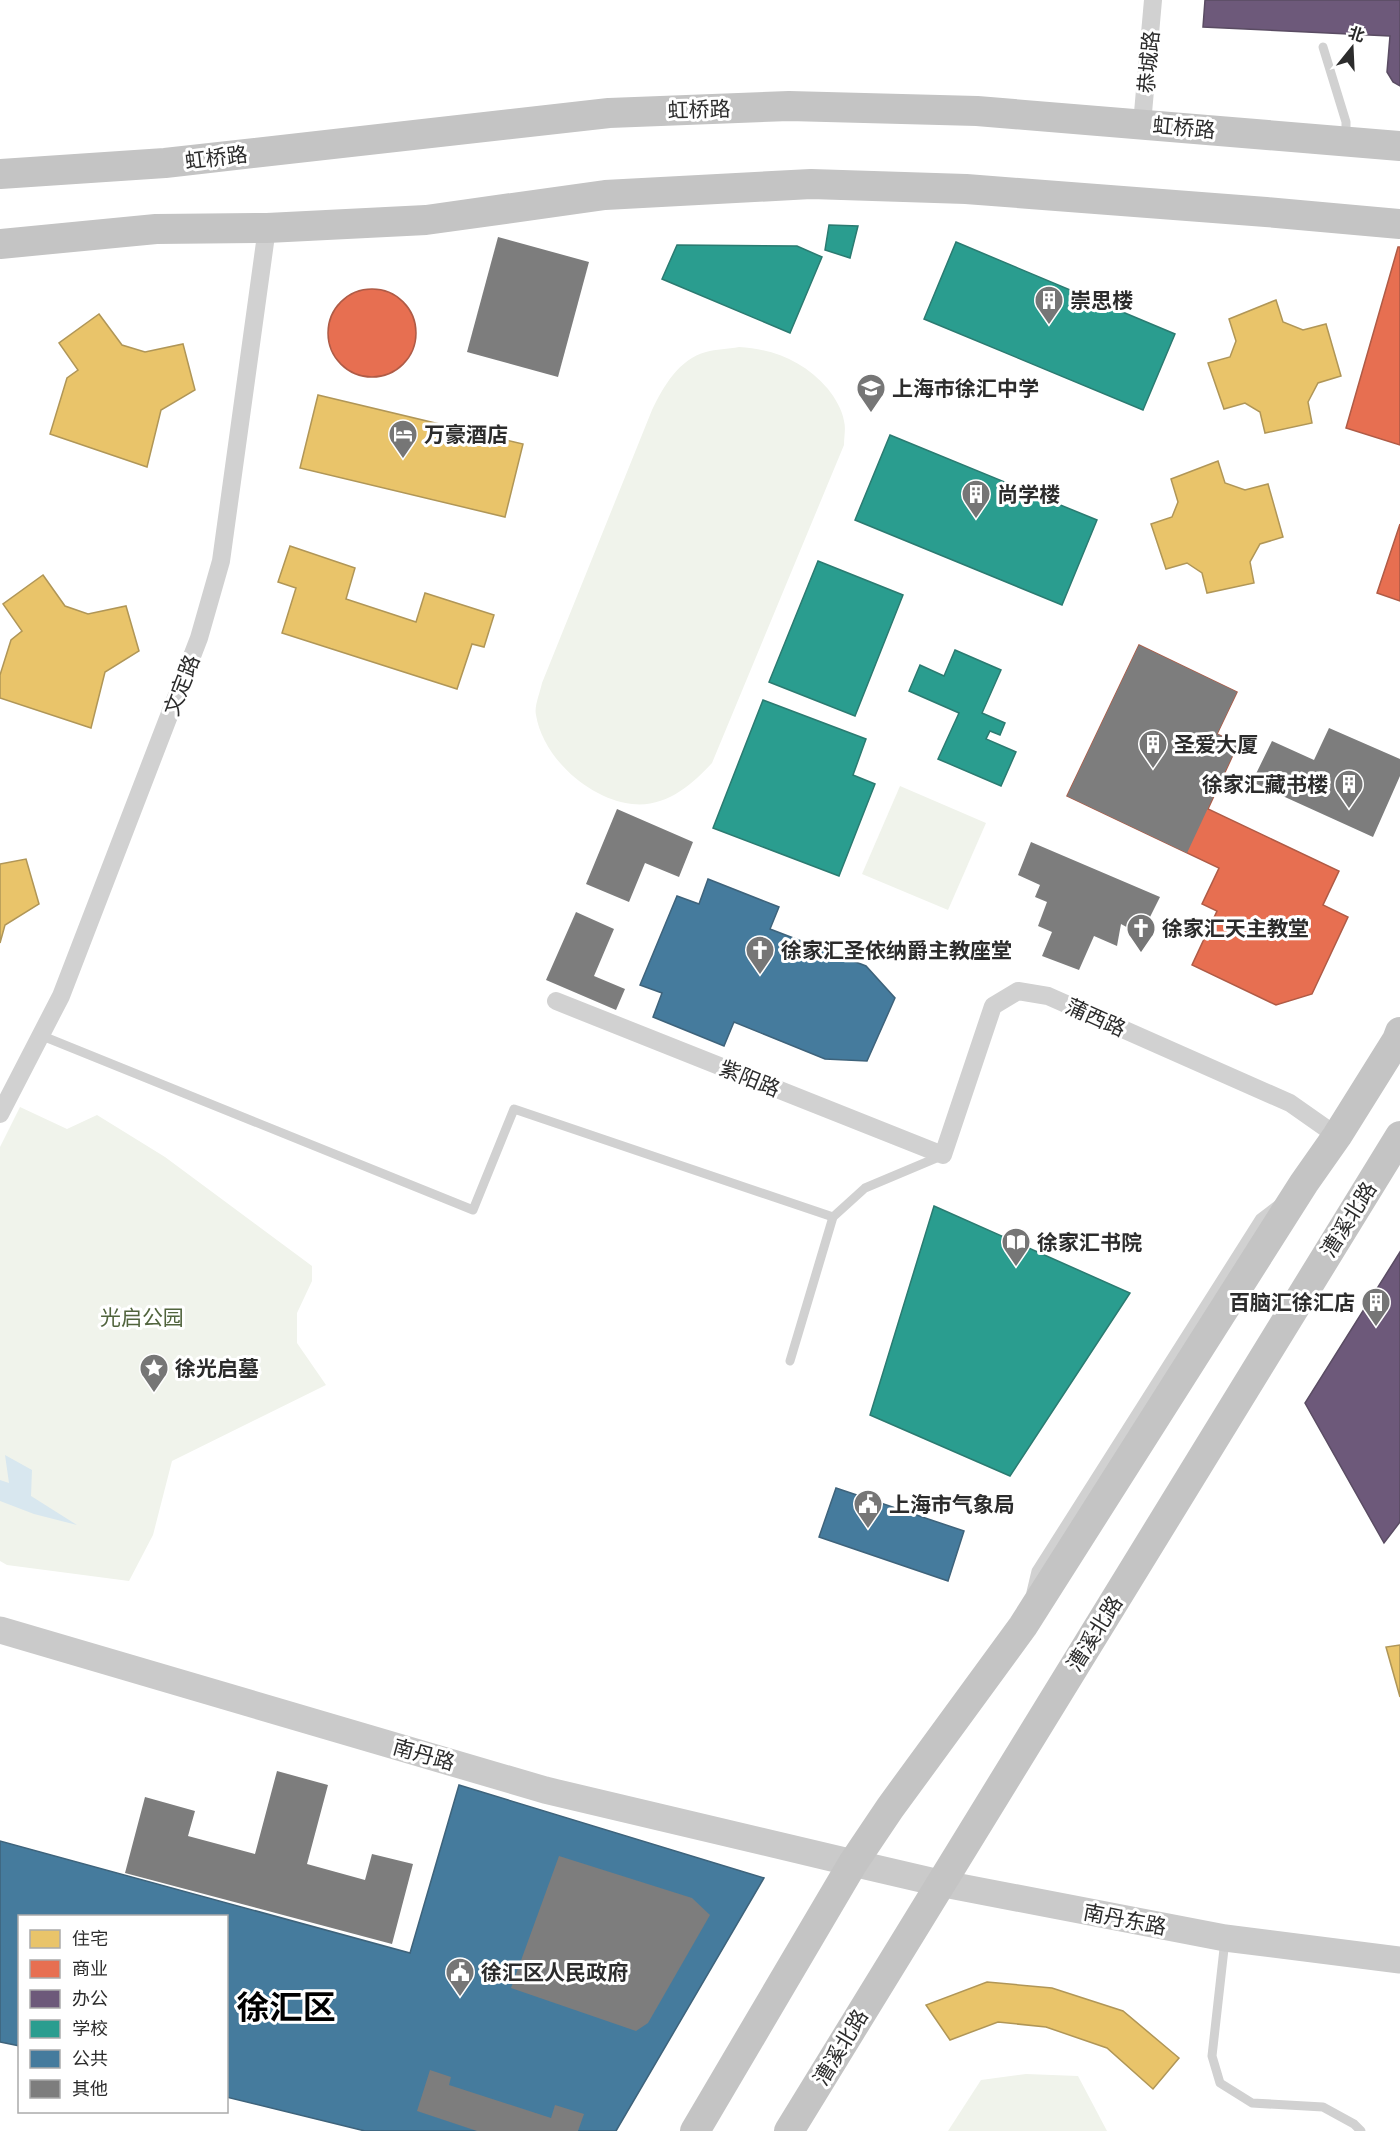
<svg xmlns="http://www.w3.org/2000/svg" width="1400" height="2131" viewBox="0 0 1400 2131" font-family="'Golos Text','Noto Sans SC',sans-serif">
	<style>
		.green { fill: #f0f3eb }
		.water { fill: #d8e7ef }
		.homes { fill: #e9c46a; stroke: #b09657; stroke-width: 1.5 }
		.shops { fill: #e76f51; stroke: #af5b46; stroke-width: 1.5 }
		.offices { fill: #6d597a; stroke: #5a4c63; stroke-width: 1.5 }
		.schools { fill: #2a9d8f; stroke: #2b7b71; stroke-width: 1.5 }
		.public { fill: #457b9d; stroke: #3e637b; stroke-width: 1.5 }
		.building { fill: #7d7d7d }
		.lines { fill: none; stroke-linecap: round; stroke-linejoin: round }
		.lane { stroke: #d1d1d1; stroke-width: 9 }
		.street { stroke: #d1d1d1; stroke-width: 18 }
		.secondary { stroke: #cacaca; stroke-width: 27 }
		.primary { stroke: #c4c4c4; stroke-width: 30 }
		.labels { text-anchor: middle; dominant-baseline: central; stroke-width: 6; stroke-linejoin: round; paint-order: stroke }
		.street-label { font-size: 21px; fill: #2c2c2c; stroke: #fff }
		.poi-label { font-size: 21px; font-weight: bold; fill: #2c2c2c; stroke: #fff; text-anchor: start }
		.park-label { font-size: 21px; fill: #51643d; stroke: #fff }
		.town-label { font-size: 33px; font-weight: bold; fill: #000; stroke: #fff }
	</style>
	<rect width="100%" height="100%" fill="#fff"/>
	<g class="green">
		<path d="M739,347C774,349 804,361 828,389C835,398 842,409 844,421C846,428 844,437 844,445L712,763C692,785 665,808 632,804C589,799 543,758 536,715C534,706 540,693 542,683L652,410C663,387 679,359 706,352C716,349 728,349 739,347Z"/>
		<path d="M900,786L986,823L948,910L862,874Z"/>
		<path d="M20,1107L67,1129L97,1115L165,1157L312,1266V1281L297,1313V1343L326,1385L172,1461L153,1535L129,1581L7,1565L0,1561V1147Z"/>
		<path d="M1026,2074L1078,2076L1107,2131H948L981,2080Z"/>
	</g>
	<path class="water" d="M5,1455L32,1470L31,1496L77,1525L34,1514L0,1501V1480L9,1483Z"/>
	<g class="homes">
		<path d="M1276,300L1283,322L1303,330L1326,324L1341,376L1318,383L1308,402L1312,423L1265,433L1260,412L1245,403L1224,409L1208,363L1230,357L1236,341L1229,319Z"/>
		<path d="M99,314L122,345L145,352L183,344L195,390L161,410L147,467L50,434L67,378L78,370L59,343Z"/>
		<path d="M318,395L523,444L505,517L300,468Z"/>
		<path d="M1218,461L1225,483L1245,490L1268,484L1283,537L1260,544L1250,562L1254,583L1207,593L1202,573L1187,563L1166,569L1151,524L1172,517L1178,502L1171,479Z"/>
		<path d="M290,546L355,568L346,599L416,622L425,593L494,615L484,647L472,644L457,689L282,633L296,588L278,582Z"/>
		<path d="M43,575L65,606L88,614L126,606L139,651L105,672L91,728L0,698V675L11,640L22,631L3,604Z"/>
		<path d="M26,859L39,904L5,925L0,943V864Z"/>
		<path d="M1400,1645V1697L1386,1647Z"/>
		<path d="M987,1982L1052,1988L1123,2011L1179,2058L1153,2089L1107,2048L1046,2027L998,2022L950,2040L926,2005Z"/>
	</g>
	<g class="shops">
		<path d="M1398,247H1400V445L1346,428Z"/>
		<circle cx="372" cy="333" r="44"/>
		<path d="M1400,524V601L1377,593Z"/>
		<path d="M1139,645L1237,692L1217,734L1238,744L1208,809L1339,871L1323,905L1348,917L1312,994L1276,1005L1192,965L1217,911L1202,904L1219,868L1067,796Z"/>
	</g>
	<g class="offices">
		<path d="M1205,0H1400V86L1393,82L1387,72L1390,36L1203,27Z"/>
		<path d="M1400,1252V1522L1384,1543L1305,1403Z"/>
	</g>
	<g class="schools">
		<path d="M829,225L858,226L850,258L825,250Z"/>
		<path d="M956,242L1175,334L1143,410L924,319Z"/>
		<path d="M677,245L797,246L822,257L790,333L662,279Z"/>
		<path d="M890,435L1097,520L1062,605L855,520Z"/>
		<path d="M818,561L903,595L855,716L769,682Z"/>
		<path d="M955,650L1001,670L982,713L1005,723L1000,735L990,731L986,739L1016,752L1001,786L938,759L959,713L909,691L920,665L944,676Z"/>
		<path d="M763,700L866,739L853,775L875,784L839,876L713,828Z"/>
		<path d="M934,1206L1130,1293L1010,1476L870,1415Z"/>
	</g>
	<g class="public">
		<path d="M708,879L779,907L770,929L866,966L895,998L867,1061L825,1059L734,1022L724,1046L653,1017L662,993L640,985L677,896L699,904Z"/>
		<path d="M836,1488L964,1531L948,1581L819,1537Z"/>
		<path d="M459,1785L764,1878L616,2131H365L226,2097V1916H20V2046L0,2042V1841L410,1953Z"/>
	</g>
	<g class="building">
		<path d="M498,237L589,262L558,377L467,352Z"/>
		<path d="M1139,645L1237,692L1217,734L1238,744L1187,853L1067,796Z"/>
		<path d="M1329,728L1400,759V776L1373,837L1252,782L1272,741L1314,760Z"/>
		<path d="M617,809L693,842L679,877L645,863L629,902L586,884Z"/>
		<path d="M1031,842L1160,897L1141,935L1121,924L1117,946L1094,936L1079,970L1042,956L1052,932L1038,926L1047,902L1035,897L1040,885L1018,875Z"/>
		<path d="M576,912L614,929L594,976L625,989L616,1010L546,980Z"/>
		<path d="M277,1771L328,1785L307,1864L365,1880L372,1854L413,1864L392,1944L125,1873L145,1797L195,1811L188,1836L255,1854Z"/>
		<path d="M559,1856L692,1898L710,1915L648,2023L636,2031L511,1988Z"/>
		<path d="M430,2070L451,2077L449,2085L551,2118L555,2105L584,2114L578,2131H477L417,2111Z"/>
	</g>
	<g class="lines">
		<g class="lane">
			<path d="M1323,47L1346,122V139"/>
			<path d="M40,1035L473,1210L514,1109L833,1217"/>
			<path d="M790,1361L833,1217L865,1188L941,1156"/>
			<path d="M1031,1592L1036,1571L1260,1218L1277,1205"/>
			<path d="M1225,1940L1212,2056L1220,2083L1252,2103L1323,2107L1354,2124L1361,2131"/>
		</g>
		<g class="street">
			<path d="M1142,124L1153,0"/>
			<path d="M556,1001L943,1155L993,1006L1018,991L1048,996L1290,1103L1337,1136"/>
			<path d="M0,1114L61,996L199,638L221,561L267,228"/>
		</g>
		<path class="secondary" d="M0,1630L545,1790L853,1863L939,1883L1225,1938L1400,1960"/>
		<g class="primary">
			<path d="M0,174L165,163L609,113L789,106L977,111L1400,146"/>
			<path d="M0,244L156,229L267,228L426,220L605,195L811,184L966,189L1266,212L1400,224"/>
			<path d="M695,2131L853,1863L890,1808L1023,1626L1304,1183L1337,1136L1397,1040L1400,1032"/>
			<path d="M789,2131L1400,1136"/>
		</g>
	</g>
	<defs>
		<g id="building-pin" transform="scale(1.5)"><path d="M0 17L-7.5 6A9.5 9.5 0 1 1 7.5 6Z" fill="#767676" stroke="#fff"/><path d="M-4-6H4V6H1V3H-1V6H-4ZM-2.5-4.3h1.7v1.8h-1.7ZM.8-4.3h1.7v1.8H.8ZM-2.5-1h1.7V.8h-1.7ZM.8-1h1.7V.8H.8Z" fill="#fff"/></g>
		<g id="school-pin" transform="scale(1.5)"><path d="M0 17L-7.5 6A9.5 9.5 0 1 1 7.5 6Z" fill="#767676" stroke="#fff"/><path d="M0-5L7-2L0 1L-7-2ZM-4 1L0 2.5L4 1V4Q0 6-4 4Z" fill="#fff"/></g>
		<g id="hotel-pin" transform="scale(1.5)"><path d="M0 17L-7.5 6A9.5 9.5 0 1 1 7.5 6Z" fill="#767676" stroke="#fff"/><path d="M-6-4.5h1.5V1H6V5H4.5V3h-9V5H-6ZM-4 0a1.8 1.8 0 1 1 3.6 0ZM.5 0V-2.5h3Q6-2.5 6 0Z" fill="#fff"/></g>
		<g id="church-pin" transform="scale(1.5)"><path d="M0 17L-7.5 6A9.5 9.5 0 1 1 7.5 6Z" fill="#767676" stroke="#fff"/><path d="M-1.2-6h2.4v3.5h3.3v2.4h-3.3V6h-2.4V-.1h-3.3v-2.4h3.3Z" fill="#fff"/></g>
		<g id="library-pin" transform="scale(1.5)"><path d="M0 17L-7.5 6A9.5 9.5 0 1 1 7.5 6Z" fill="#767676" stroke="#fff"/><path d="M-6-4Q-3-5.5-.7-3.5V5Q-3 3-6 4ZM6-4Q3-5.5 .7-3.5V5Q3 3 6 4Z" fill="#fff"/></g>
		<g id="sight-pin" transform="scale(1.5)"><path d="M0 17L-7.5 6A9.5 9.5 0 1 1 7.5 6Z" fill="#767676" stroke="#fff"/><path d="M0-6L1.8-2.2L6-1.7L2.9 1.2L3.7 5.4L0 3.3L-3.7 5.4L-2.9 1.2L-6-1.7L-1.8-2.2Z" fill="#fff"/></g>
		<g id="civic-pin" transform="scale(1.5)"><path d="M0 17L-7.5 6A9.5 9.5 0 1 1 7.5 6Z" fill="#767676" stroke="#fff"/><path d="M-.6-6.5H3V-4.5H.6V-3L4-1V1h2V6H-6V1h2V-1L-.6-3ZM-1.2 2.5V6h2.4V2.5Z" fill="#fff"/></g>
	</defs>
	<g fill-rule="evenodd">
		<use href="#building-pin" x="1049" y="300"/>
		<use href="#school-pin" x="871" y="388"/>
		<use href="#hotel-pin" x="403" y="434"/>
		<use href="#building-pin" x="976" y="494"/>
		<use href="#building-pin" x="1153" y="744"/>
		<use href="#building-pin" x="1349" y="784"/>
		<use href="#church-pin" x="1141" y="928"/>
		<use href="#church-pin" x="760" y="950"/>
		<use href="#library-pin" x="1016" y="1242"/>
		<use href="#building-pin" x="1376" y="1302"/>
		<use href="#sight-pin" x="154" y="1368"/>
		<use href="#civic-pin" x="868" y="1504"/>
		<use href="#civic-pin" x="460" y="1972"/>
	</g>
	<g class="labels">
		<g class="street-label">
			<text transform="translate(1148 62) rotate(-85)">恭城路</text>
			<text transform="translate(699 109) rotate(-2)">虹桥路</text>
			<text transform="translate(1184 127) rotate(5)">虹桥路</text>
			<text transform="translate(216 157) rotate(-7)">虹桥路</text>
			<text transform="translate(181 685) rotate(-69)">文定路</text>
			<text transform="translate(1096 1017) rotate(24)">蒲西路</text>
			<text transform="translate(750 1078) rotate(22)">紫阳路</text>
			<text transform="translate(1348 1219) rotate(-58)">漕溪北路</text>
			<text transform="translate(1094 1633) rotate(-58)">漕溪北路</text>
			<text transform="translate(424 1754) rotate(16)">南丹路</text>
			<text transform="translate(1125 1919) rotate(11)">南丹东路</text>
			<text transform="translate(840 2047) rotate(-59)">漕溪北路</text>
		</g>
		<g class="poi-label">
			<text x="1070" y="300">崇思楼</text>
			<text x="892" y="388">上海市徐汇中学</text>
			<text x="424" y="434">万豪酒店</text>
			<text x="997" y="494">尚学楼</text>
			<text x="1174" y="744">圣爱大厦</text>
			<text x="1328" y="784" text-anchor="end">徐家汇藏书楼</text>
			<text x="1162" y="928">徐家汇天主教堂</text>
			<text x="781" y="950">徐家汇圣依纳爵主教座堂</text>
			<text x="1037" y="1242">徐家汇书院</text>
			<text x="1355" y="1302" text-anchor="end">百脑汇徐汇店</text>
			<text x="175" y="1368">徐光启墓</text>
			<text x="889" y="1504">上海市气象局</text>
			<text x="481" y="1972">徐汇区人民政府</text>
		</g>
		<g class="park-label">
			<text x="142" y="1317">光启公园</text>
		</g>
		<g class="town-label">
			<text x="286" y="2006">徐汇区</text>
		</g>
	</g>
	<rect x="18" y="1915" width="210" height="198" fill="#ffffff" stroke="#ababab" stroke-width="1.5"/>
	<rect x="30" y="1930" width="30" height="18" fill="#e9c46a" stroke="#ababab" stroke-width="1.5"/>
	<text x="72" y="1945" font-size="18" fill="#2c2c2c">住宅</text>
	<rect x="30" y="1960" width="30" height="18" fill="#e76f51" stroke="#ababab" stroke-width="1.5"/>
	<text x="72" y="1975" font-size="18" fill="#2c2c2c">商业</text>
	<rect x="30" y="1990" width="30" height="18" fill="#6d597a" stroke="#ababab" stroke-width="1.5"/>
	<text x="72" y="2005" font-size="18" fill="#2c2c2c">办公</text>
	<rect x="30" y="2020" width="30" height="18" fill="#2a9d8f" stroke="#ababab" stroke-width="1.5"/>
	<text x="72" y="2035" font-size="18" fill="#2c2c2c">学校</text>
	<rect x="30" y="2050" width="30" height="18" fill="#457b9d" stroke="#ababab" stroke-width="1.5"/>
	<text x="72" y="2065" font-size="18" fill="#2c2c2c">公共</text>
	<rect x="30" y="2080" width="30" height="18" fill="#7d7d7d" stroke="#ababab" stroke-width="1.5"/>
	<text x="72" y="2095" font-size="18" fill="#2c2c2c">其他</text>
	<g transform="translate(1352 48) rotate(18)" stroke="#ffffff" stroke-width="4.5" paint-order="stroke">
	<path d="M0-4.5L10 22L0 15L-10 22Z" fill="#2c2c2c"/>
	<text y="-9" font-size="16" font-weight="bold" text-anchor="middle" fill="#2c2c2c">北</text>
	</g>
</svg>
